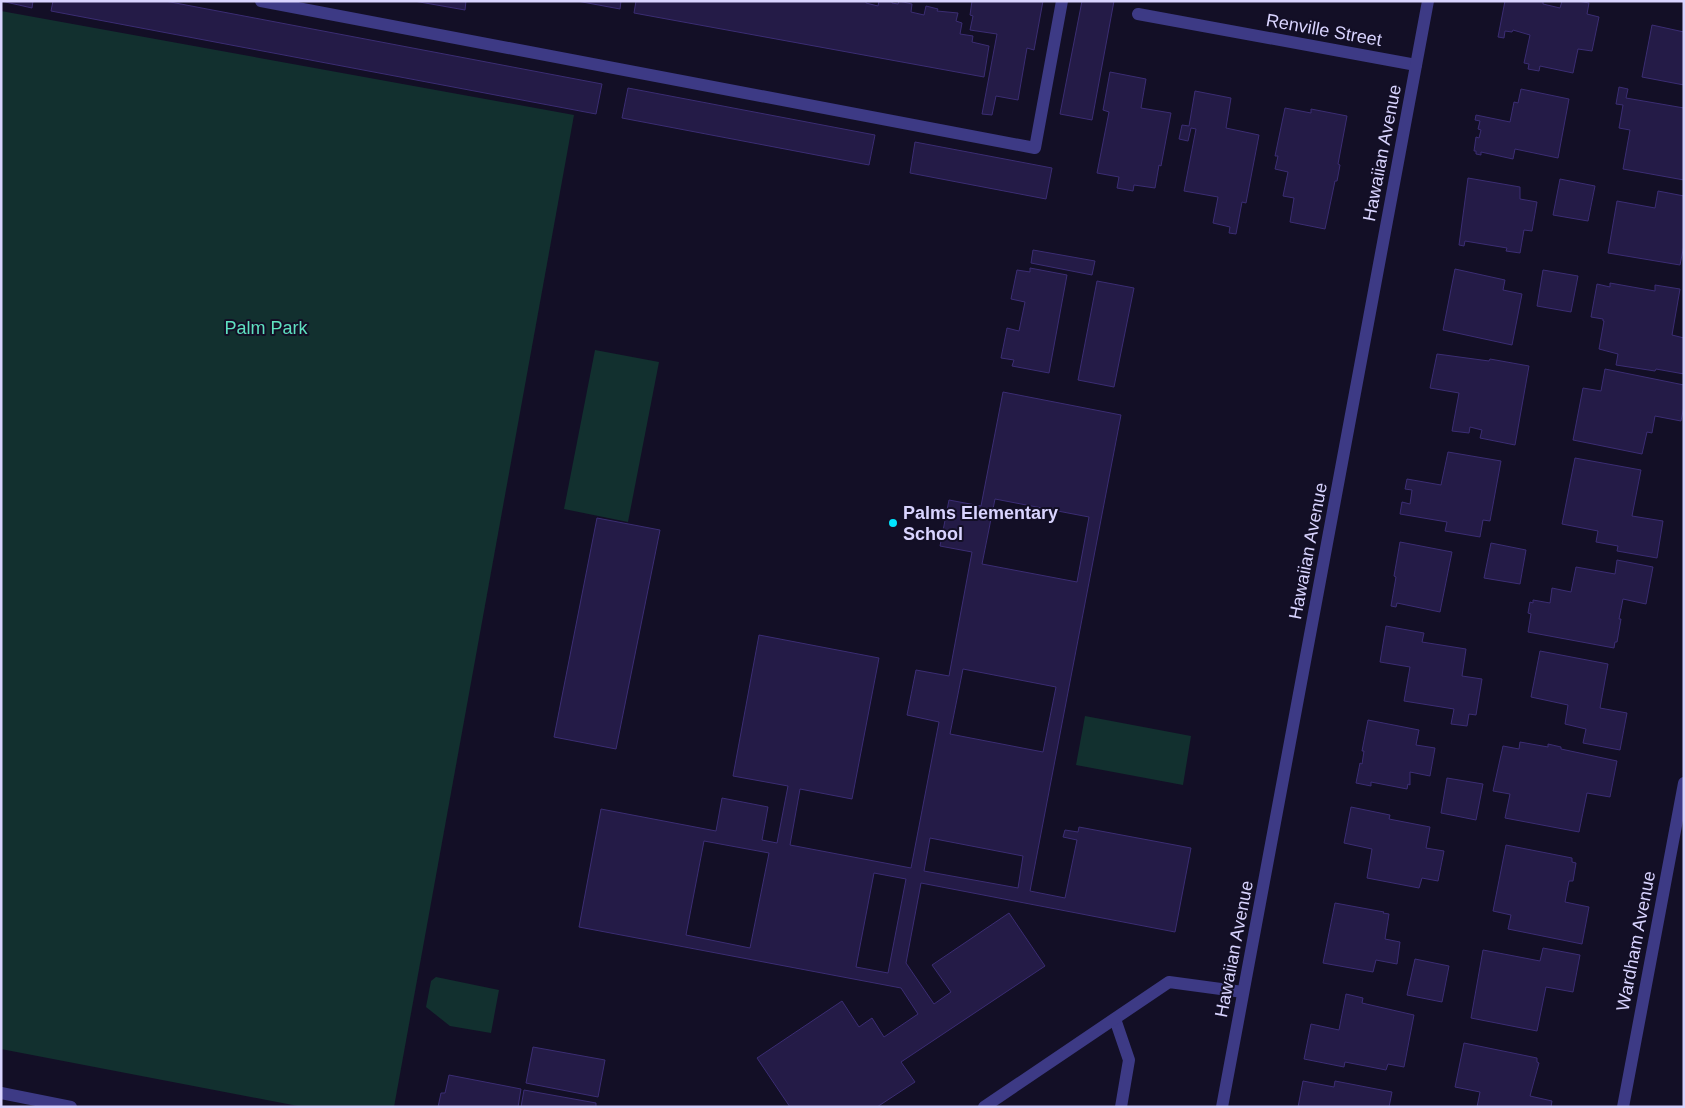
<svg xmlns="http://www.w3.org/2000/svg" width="1685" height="1108" viewBox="0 0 1685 1108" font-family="Arial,sans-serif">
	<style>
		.green { fill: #12302f }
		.building { fill: #241b47; stroke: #3b2d73; fill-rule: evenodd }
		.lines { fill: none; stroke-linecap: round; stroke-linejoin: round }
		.minor { stroke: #3d3a85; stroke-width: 12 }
		.poi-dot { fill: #00e5ff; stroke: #130f26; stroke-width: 2 }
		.labels { text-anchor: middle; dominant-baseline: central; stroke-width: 4; stroke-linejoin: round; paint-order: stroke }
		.street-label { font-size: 18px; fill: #d9d4ff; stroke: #130f26 }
		.park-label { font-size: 18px; fill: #5fe0c0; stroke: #130f26 }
		.poi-label { font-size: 18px; font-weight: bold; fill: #d9d4ff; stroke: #130f26; text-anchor: start }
	</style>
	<rect width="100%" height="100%" fill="#130f26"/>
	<g class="green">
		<path d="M1,11L574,115L394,1107H303L1,1049Z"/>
		<path d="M595,350L659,362L628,522L564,509Z"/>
		<path d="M1085,716L1191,736L1183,785L1076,765Z"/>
		<path d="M436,977L499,990L491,1033L450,1026L426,1007L431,981Z"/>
	</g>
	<g class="building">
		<path d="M1,1H33L32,8Z"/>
		<path d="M53,1H165L602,84L596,114L51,11Z"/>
		<path d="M414,1H466L465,10Z"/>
		<path d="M577,1H621L620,9Z"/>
		<path d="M636,1H866V3L878,6L879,1H892V3L898,4L899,1L912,4L911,12L924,15L926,6L938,9L937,11L958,13L956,21L962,23L960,34L973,36L972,42L989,46L984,77L634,13Z"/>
		<path d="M972,1H1043L1034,50L1027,48L1018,100L996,96L992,115L982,114L997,34L970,30L973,16L970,15Z"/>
		<path d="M1082,1H1114L1092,120L1060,114Z"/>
		<path d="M1505,1H1543V4L1560,8L1562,1H1578L1589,3L1587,14L1599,17L1592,51L1578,49L1573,73L1540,66L1539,71L1528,69L1529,64L1524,63L1530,35L1513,30L1512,32L1505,31L1504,38L1498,37Z"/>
		<path d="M1652,25L1684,32V85L1642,77Z"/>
		<path d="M1110,72L1146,79L1141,108L1171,113L1161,166L1159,165L1155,188L1134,185L1133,191L1117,188L1119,177L1097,173L1109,112L1103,110Z"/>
		<path d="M1619,87L1628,89L1626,98L1684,108V180L1623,169L1630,130L1619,128L1623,105L1616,104Z"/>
		<path d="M628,88L875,135L869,165L622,118Z"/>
		<path d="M1521,89L1569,99L1558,158L1515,149L1513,159L1481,152V155L1476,154V151H1474L1476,137L1479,138L1481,130L1478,129L1480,121L1475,120L1476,115L1510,122L1514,102L1518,103Z"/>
		<path d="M1195,91L1231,98L1226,128L1259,135L1246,203L1242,202L1236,234L1229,233L1230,227L1213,223L1218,197L1184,191L1196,129L1191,128L1188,141L1179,139L1182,125L1189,126Z"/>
		<path d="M1285,108L1311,113V109L1347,116L1338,164L1340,165L1337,181H1335L1325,229L1290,222L1294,198L1283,196L1288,172L1275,169L1278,156H1275Z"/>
		<path d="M915,142L1052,168L1046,199L910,173Z"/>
		<path d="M1468,178L1520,187V199L1537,202L1532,231L1524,230L1520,253L1506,251L1507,248L1465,241L1464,246L1459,245Z"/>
		<path d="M1560,179L1595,186L1588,221L1553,215Z"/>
		<path d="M1658,191L1684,196V245L1680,265L1608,253L1617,201L1655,208Z"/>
		<path d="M1033,250L1095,261L1092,275L1031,263Z"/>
		<path d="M1030,268L1067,275L1049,373L1012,366L1014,360L1001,358L1007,328L1019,331L1025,302L1011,299L1017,270L1030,272Z"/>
		<path d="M1455,269L1505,280L1503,290L1522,294L1512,345L1443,330Z"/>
		<path d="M1543,270L1578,276L1571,312L1537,306Z"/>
		<path d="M1097,281L1134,288L1114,387L1078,380Z"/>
		<path d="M1610,283L1655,291V285L1680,289L1672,335L1684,338V374L1656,369L1655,371L1616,365L1618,354L1599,349L1604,321H1603V319L1591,317L1597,284L1610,287Z"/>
		<path d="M1437,354L1489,361L1490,359L1529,366L1515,445L1480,438L1482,430L1470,427L1469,433L1452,431L1459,393L1430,388Z"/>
		<path d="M1605,369L1684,385V406L1681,421L1655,416L1652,433L1647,432L1642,454L1573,440L1583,388L1601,391Z"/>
		<path d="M1003,392L1121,415L1030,891L1065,898L1077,840L1063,837L1065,830L1078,832L1079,827L1191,848L1175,932L921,883L906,963L934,1004L951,992L932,965L1009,913L1045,966L901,1062L915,1082L877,1107H790L757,1058L842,1001L859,1027L872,1018L884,1037L918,1014L901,988L579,927L601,809L716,831L722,798L768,807L762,840L777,843L788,786L733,776L759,635L879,658L852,799L800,789L790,845L911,868L939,722L907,715L916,670L949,676L972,552L940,546L949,500L981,506ZM995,499L1089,517L1077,582L982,564ZM963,669L1056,687L1043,752L950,734ZM930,838L1023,856L1018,888L924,871ZM704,841L769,853L750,948L686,935ZM874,873L906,879L888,973L856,967Z"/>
		<path d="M1448,452L1501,461L1490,521L1483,520L1480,537L1445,531L1447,522L1400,514L1402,502L1410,504L1412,490L1405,489L1407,479L1441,485Z"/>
		<path d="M1575,458L1641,470L1632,516L1663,521L1657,558L1617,551L1618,546L1596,542L1598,531L1562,524Z"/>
		<path d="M597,518L660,530L616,749L554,737Z"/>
		<path d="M1400,542L1452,552L1440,612L1397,603L1396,607L1391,606L1396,577L1394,576Z"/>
		<path d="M1491,543L1526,550L1520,584L1484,578Z"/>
		<path d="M1617,560L1653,567L1646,604L1623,599L1619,619H1621L1617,642H1615L1614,648L1528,632L1531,614L1528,613L1530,602L1533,603V600L1550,603L1552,588L1571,592L1576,567L1615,574Z"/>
		<path d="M1386,626L1424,633L1422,642L1466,649L1462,676L1482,679L1476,715L1469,714L1467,726L1451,724L1454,709L1404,701L1410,667L1380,662Z"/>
		<path d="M1540,651L1608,664L1600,708L1627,713L1620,750L1583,743L1586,729L1565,724L1568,705L1531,697Z"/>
		<path d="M1368,720L1419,730L1416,745L1435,748L1430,776L1410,772V785L1408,784L1407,789L1371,782V786L1356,783L1360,763L1362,764L1364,751H1362Z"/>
		<path d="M1520,742L1548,747V744L1561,747V749L1617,761L1610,797L1587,793L1579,832L1505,818L1510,794L1493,791L1503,746L1519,749Z"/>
		<path d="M1447,778L1483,784L1476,820L1441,813Z"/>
		<path d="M1351,807L1390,815L1389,819L1430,827L1426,848L1444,851L1438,881L1422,878L1419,888L1367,878L1372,849L1344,843Z"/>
		<path d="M1506,845L1572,858V862L1576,863L1573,881H1569L1565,902L1589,907L1582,944L1508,929L1511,915L1493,911Z"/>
		<path d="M1335,903L1384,912L1383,913L1389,914L1385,939L1400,942L1397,964L1376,960L1373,972L1323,963Z"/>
		<path d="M1543,948L1580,955L1573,992L1546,987L1537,1031L1471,1018L1483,950L1540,961Z"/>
		<path d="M1415,959L1449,966L1442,1002L1407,995Z"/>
		<path d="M1346,994L1363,998L1362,1003L1414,1015L1404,1067L1388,1064L1386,1070L1345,1062L1344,1067L1304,1059L1311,1024L1339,1030Z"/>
		<path d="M1464,1043L1537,1058V1062L1539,1063L1530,1096L1552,1101L1551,1107H1477L1480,1092L1455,1087Z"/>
		<path d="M533,1047L605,1060L598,1097L526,1083Z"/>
		<path d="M449,1075L521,1089L518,1107H438L441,1093H445Z"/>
		<path d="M1303,1081L1334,1087L1335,1081L1392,1092L1389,1107H1298Z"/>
		<path d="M524,1090L596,1103V1107H521Z"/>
	</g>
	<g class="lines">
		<g class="minor">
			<path d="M261,1L1035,148L1062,1"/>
			<path d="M1138,14L1416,65"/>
			<path d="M1115,1019L1129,1060L1121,1107"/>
			<path d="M1,1093L71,1107"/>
			<path d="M984,1107L1169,982L1243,992"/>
			<path d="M1222,1107L1428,1"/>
			<path d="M1623,1107L1684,783"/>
		</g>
	</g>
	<circle class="poi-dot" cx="893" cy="523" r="5"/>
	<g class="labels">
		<g class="street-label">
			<text transform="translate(1324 30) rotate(10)">Renville Street</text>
			<text transform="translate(1382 153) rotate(-79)">Hawaiian Avenue</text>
			<text transform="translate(1308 551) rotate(-79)">Hawaiian Avenue</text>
			<text transform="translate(1636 941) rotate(-79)">Wardham Avenue</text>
			<text transform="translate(1234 949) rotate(-79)">Hawaiian Avenue</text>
		</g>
		<g class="park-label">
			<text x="266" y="328">Palm Park</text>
		</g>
		<g class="poi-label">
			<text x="903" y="513">Palms Elementary<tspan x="903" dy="21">School</tspan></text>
		</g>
	</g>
	<rect width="1685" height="1108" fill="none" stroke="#d9d4ff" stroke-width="5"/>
</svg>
